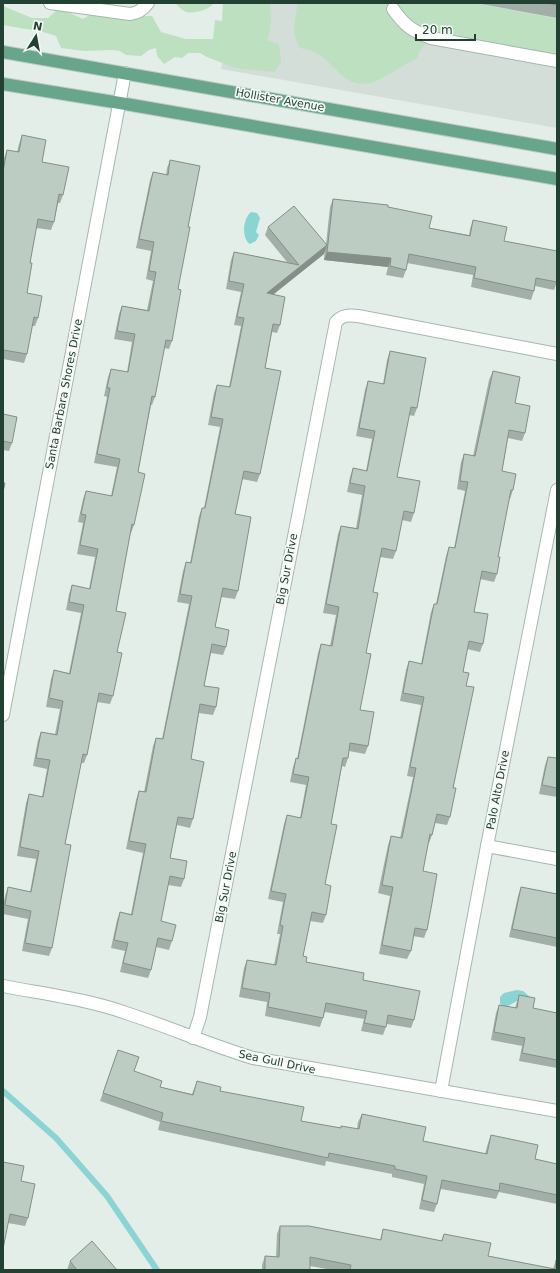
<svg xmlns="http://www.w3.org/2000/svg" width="560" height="1273" viewBox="0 0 560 1273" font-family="'DejaVu Sans',sans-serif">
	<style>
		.built { fill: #d2ded7 }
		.green { fill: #bce0c0 }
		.water { fill: #8ad5d3 }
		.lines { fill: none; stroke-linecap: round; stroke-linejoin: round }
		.stream { stroke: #8ad5d3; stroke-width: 6 }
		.minor-casing { stroke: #a6b7ae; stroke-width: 14 }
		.major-casing { stroke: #c1cac6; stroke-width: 14 }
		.minor { stroke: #fff; stroke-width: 12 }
		.major { stroke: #67a68a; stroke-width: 12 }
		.wall { fill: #a2afa8 }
		.shaded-wall { fill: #848f88 }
		.building { fill: #bcccc3; stroke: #848f88 }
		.labels { text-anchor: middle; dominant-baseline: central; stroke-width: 3.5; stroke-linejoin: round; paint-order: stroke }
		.street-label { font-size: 11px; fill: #224133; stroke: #f5faf7 }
	</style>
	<rect width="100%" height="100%" fill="#e4eee8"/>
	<path class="built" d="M247,3H557V128L221,69L227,41Z"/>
	<g class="green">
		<path d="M175,3H214C209,10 194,14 186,12C182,10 178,6 175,3Z"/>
		<path d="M223,3H270L271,20L268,40L279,45L281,62L274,72L235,68L207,57L200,53H188L182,58L175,57L164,64L157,56L156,48L149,50L141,56L126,55L120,51L112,50L84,51L61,48L56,36C39,29 21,29 3,25V6L32,18H48L59,8L83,19L96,11L112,19L126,14L122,16H152L161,32L186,39H213L215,20L222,21Z"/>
		<path d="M298,3H473L557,19V62L433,41C423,45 420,48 417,58C403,65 390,75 376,81C345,93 336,63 315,52C310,50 305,49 300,48C291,35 295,18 298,3Z"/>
	</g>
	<g class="water">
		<path d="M251,212L257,213L260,218L256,232L259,235L256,241L250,244C241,238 243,218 251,212Z"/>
		<path d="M517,990L523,991L530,997V1000L524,1002L517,1001L506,1007L500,1004V997L504,993Z"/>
	</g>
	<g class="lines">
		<path class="stream" d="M3,1091L56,1138L107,1196L157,1270"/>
		<g class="minor-casing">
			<g id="minor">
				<path d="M50,3L130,14C138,13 143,10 148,3"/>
				<path d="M393,9C404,25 412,31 431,38L557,61"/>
				<path d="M3,715L125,73"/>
				<path d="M487,846L557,859"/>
				<path d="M3,986C44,994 86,999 126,1013C169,1027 210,1045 253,1058L557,1111"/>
				<path d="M193,1038L200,1017L336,322C342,315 348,315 358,316L557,354"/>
				<path d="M441,1091L487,846L557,490"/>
			</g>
		</g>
		<g class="major-casing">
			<g id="major">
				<path d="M3,52L557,149"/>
				<path d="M3,84L120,103L557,179"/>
			</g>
		</g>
		<use href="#minor" class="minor"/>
		<use href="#major" class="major"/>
	</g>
	<g class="wall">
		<path d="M476,3H557V18Z"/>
		<path d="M22,135L42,162L63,195L60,203H58L54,222L51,230L36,228L30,263L27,293L38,318L35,326H32L27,354L24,363L3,359V163L4,158L7,150L17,152L19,144Z"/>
		<path d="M170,160L188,227L178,289L172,341L169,349L164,348L155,397L152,405H151L138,472L134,525L131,533H130L116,611L117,652L113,696L110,704L97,702L87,755L84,763H81L65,844L52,948L49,956L22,951L28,919L3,914V907L5,896L8,887L30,892L36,859L17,856L26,803L29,794L42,797L47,769L33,766L38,740L41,732L55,734L60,709L46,707L51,679L54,670L69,673L81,613L66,610L69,594L72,585L89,589L95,557L77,554L83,523L78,522L83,499L86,491L111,496L117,467L94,463L107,397L104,396L108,377L111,369L127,372L132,342L114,339L119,314L122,306L147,310L153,281L146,279L151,251L136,248L150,180L153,172L166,175L167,168Z"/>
		<path d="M333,199L388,207L429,228L469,235L470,229L473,220L504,241L557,282L554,290L535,286L534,291L531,300L471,287L473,275L407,263L406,270L403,278L386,275L388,267L324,260L325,248L324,254L273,294L280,325L277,333L272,332L265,368L260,474L257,482L242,479L235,514L238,591L235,599L221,597L215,627L226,647L223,655L211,653L204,686L216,707L213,715L199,713L191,759L193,819L190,828L177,825L170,858L184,879L181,887L168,885L161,921L172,941L169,950L156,947L151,970L148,978L120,972L125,951L111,948L117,920L120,912L131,914L143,853L126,849L136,800L139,791L144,792L153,746L156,738L162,739L189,604L177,602L183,571L186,562L190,563L199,516L202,508H204L220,427L208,425L214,393L217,385L229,387L241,326L234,325L241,292L226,289L231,260L234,252L287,262L265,235L268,227L326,244L330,207Z"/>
		<path d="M390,351L417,408L414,416L409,415L397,477L414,513L411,522L402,520L396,551L393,559L380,557L373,592L366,653L360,710L368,746L365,754L349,751L348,758L345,767L342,766L331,824L325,884L326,915L323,923L310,921L303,956L306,962L363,980L414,1020L411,1028L387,1024L383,1035L361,1031L364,1019L325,1012L320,1027L265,1016L267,1002L239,997L244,968L247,960L274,965L280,934H277L283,902L268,899L284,824L287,815L300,818L306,785L290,782L293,767L296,758L297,759L318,653L321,644L330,646L336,615L323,613L338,534L341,526L356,528L362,495L347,492L350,477L353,468L366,471L372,439L356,436L365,390L368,381L383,384L387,360Z"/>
		<path d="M493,371L515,403L525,433L522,441L508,438L502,471L513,490L510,499H509L498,557L497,574L494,582L480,579L474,612L483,644L480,652L467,649L463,672L466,686L450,817L447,825L435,823L432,835L429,843H428L423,871L427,930L424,938L413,936L411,951L407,959L379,954L390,896L378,893L388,845L391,836L400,838L413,777L407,776L421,705L400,701L406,670L409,661L421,664L431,612L434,604H436L446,556L449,547L454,548L465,491L457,489L461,462L464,454L473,456L489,380Z"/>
		<path d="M3,414L12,443L9,451L3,450Z"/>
		<path d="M548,757L557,758V797L539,794L545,765Z"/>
		<path d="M521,887L557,894V947L509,937L518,896Z"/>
		<path d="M519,995L533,1008L557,1013V1068L519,1061L522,1046L491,1040L496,1013L499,1005L515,1008Z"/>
		<path d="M118,1050L134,1071L160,1087L192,1094L197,1081L220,1091L301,1121L340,1128L341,1126L357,1129L358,1122L362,1114L423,1141L485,1154L488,1143L491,1135L535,1159L557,1164V1204L499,1192L496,1199L441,1189L437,1204L434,1212L419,1209L424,1184L392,1177V1174L326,1161L325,1166L158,1130L160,1122L100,1101Z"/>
		<path d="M3,1162L21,1181L28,1218L25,1226L8,1223Z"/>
		<path d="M280,1226L380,1240L383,1229L441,1241L444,1234L488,1256L553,1269L556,1260L557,1270H332L310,1266V1270H262V1265L265,1256L276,1257L277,1234Z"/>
		<path d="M70,1261L117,1270H67Z"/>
	</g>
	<g class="shaded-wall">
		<path d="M327,245L324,254L264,302L267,293Z"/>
		<path d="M327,252L391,258L388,267L324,260Z"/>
	</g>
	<g class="building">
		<path d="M547,3H557V5Z"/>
		<path d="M22,135L46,140L42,162L69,167L63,195L59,194L54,222L38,219L30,263H32L27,293L42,296L38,318L34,317L27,354L3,350V171L7,150L19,152Z"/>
		<path d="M170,160L200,166L188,227H190L178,289L181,290L172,341L166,340L155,397L152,396L138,472L145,474L134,525L132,524L116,611L126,613L117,652L122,653L113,696L99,693L87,755L83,754L65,844L71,845L52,948L25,943L31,911L5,905L8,887L31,892L39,851L20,847L29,794L43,797L50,760L36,758L41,732L57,735L63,701L49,698L54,670L70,674L84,605L69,602L72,585L90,589L98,549L80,545L86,515L81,514L86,491L112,496L120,459L97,454L110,388H107L111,369L128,372L135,334L117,331L122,306L149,311L156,272L149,271L154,242L139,239L153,172L168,175Z"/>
		<path d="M333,199L388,205V207L432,216L429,228L470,236L473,220L507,227L504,241L557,251V282L536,278L534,291L474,278L476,267L409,254L406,270L390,266L391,258L327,252Z"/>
		<path d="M294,206L327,245L267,293L285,297L280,325L273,324L265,368L281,371L260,474L244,471L235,514L251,517L238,591L223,588L215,627L229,630L226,647L212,644L204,686L219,688L216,707L200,704L191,759L204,762L193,819L178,817L170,858L187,861L184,879L170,876L161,921L176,925L172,941L158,938L151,970L123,963L128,943L114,940L120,912L132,915L146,844L129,841L139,791L146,792L156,738L163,739L192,596L180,594L186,562L191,563L202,508H205L223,419L211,417L217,385L230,387L244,318L237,317L244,284L229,281L234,252L299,265L268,227Z"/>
		<path d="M390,351L426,358L417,408L411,407L397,477L420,481L414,513L404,511L396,551L382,548L373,592L378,593L366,653L371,654L360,710L374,712L368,746L350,743L348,758H343L331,824L337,825L325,884L331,886L326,915L312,912L303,956L307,957L306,962L364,973L363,980L420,991L414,1020L388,1015L386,1027L364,1023L367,1011L326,1003L323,1018L268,1007L270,993L242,988L247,960L276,965L283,926L280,925L286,894L271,891L287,815L301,818L309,777L293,774L296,758L298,759L321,644L332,646L339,607L326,604L341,526L358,529L365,486L350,483L353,468L367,471L375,431L359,428L368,381L384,384Z"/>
		<path d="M493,371L520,377L515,403L530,406L525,433L509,430L502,471L516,474L513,490H511L498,557H500L497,574L482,571L474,612L488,614L483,644L469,641L463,672L469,673L466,686L474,687L453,788H456L450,817L437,814L432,835L430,834L423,871L437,874L432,903L427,930L415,928L411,951L382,945L393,887L382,885L391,836L402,838L416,768L410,767L424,697L403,693L409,661L422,664L434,604H437L449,547L455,548L468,482L460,481L464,454L475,456Z"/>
		<path d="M3,414L17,417L12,443L3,441Z"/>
		<path d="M3,483H5L3,492Z"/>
		<path d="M548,757L557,758V788L542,785Z"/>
		<path d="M521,887L557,894V938L512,929Z"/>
		<path d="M519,995L535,998L533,1008L557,1013V1060L522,1053L525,1038L494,1032L499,1005L517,1008Z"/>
		<path d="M118,1050L139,1057L134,1071L162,1081L160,1087L193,1095L197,1081L221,1087L220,1091L304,1107L301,1121L341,1128V1126L359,1129L362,1114L426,1127L423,1141L487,1154L491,1135L538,1145L535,1159L557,1164V1195L500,1183L499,1191L442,1180L437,1204L422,1200L427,1176L395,1169V1166L329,1153L328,1158L161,1121L163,1113L103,1093Z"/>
		<path d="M3,1162L24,1166L21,1181L35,1184L28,1218L10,1214L3,1249Z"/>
		<path d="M280,1226H309L381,1240L383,1229L442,1241L444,1234L491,1243L488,1256L555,1269L556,1260H557V1270H350L351,1265L310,1257V1270H265V1256L279,1257Z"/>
		<path d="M92,1241L117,1270H77L70,1261Z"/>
	</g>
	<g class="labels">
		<g class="street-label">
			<text transform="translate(280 100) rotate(10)">Hollister Avenue</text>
			<text transform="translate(64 394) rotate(-79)">Santa Barbara Shores Drive</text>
			<text transform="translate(287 569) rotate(-79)">Big Sur Drive</text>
			<text transform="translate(498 790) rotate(-79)">Palo Alto Drive</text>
			<text transform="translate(226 887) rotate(-79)">Big Sur Drive</text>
			<text transform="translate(277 1062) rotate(12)">Sea Gull Drive</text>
		</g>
	</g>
	<rect width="560" height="1273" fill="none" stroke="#224133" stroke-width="8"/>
	<g transform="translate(36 36) rotate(11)" stroke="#f5faf7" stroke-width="3" paint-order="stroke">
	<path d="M0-3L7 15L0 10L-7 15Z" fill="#224133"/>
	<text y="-6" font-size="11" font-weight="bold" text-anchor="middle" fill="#224133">N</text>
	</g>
	<path d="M416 34v6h59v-6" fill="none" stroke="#224133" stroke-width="2"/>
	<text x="422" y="34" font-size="12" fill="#224133" stroke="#f5faf7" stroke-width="3" paint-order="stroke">20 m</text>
</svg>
